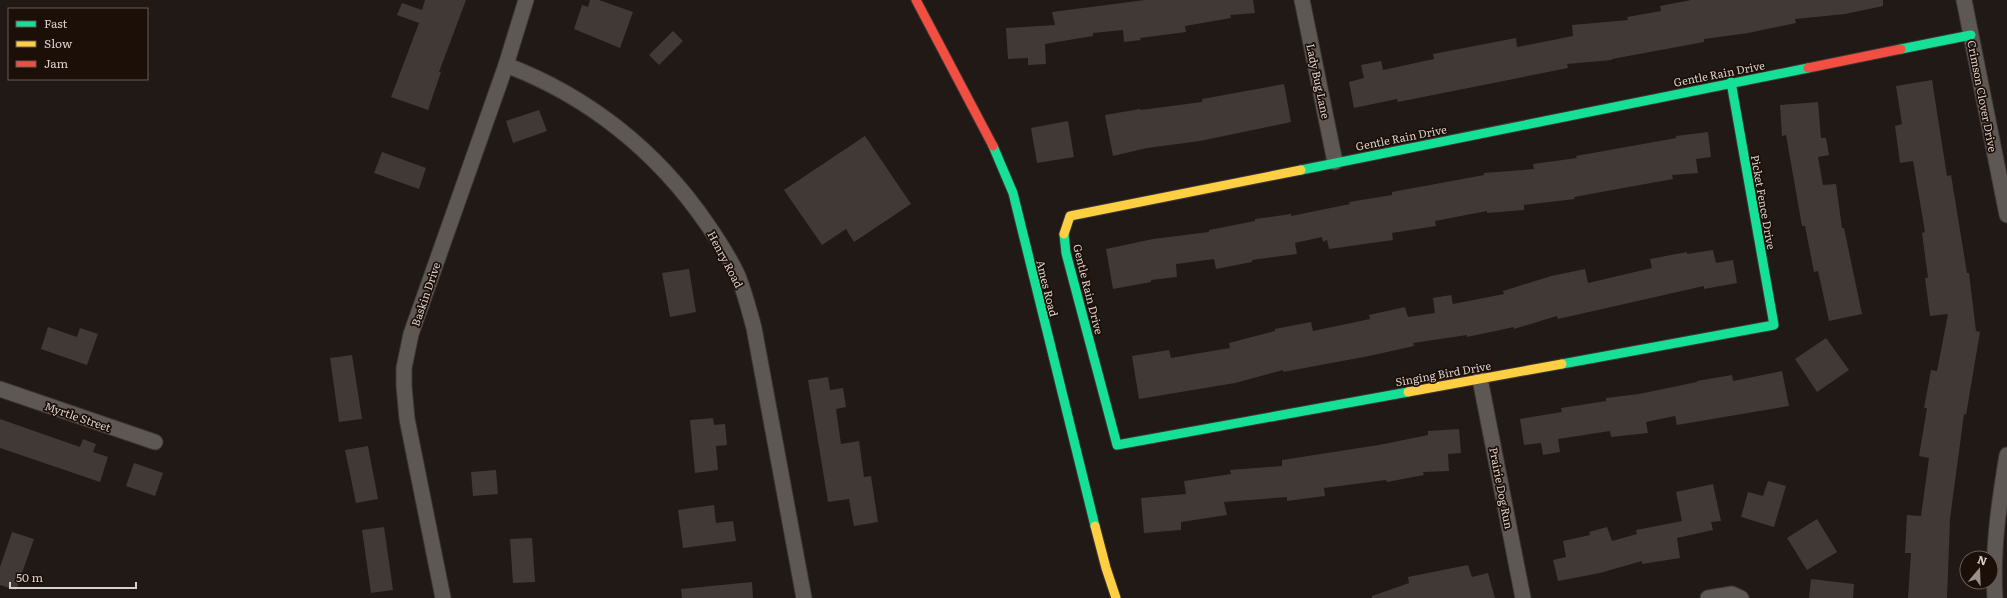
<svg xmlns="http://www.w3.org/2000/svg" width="2007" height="598" viewBox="0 0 2007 598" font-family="Literata,serif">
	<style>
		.building { fill: #413935 }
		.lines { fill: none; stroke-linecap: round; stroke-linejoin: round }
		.street-casing { stroke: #3c3633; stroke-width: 17 }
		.fast-casing { stroke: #3c3633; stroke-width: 11 }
		.slow-casing { stroke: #3c3633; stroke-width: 11 }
		.jam-casing { stroke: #3c3633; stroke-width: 11 }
		.street { stroke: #5e5854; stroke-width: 15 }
		.fast { stroke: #16e098; stroke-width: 9 }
		.slow { stroke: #ffcf43; stroke-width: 9 }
		.jam { stroke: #f24e42; stroke-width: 9 }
		.labels { text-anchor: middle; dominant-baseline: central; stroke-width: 3.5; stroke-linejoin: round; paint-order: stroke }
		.street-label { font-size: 11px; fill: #dad0cb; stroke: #1c0f08 }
	</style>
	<rect width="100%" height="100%" fill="#211916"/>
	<g class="building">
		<path d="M425,0H466L439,72H441L428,110L391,97L419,23L397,15L402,3L422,10Z"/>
		<path d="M590,0H599L633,12L620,48L574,29L582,5L588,7Z"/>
		<path d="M1145,0H1253L1255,13L1230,15L1231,18L1185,26L1186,32L1140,38L1141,40L1124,42L1123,30L1093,33V36L1045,44L1046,64L1028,65V58L1008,59L1006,28L1055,25L1052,12Z"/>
		<path d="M1691,0H1883V6L1845,14L1795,19L1796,23L1748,33L1704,39V42L1612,59V60L1567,64L1568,68L1398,102L1397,99L1354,108L1349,82L1364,78L1361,65L1381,61L1383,70L1434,59L1433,54L1516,38L1517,47L1573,36L1572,25L1628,20L1627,17L1661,11L1660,6Z"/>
		<path d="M673,31L683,41L659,65L649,55Z"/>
		<path d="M1932,80L1947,176L1951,175L1967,273H1969L1976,331L1980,332L1966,415L1964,414L1950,519L1947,598H1908L1911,553H1905L1907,515L1921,516L1929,458L1919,456L1927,408H1924L1931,370L1937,371L1948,314L1930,316L1925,278H1928L1922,233L1925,232L1913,161L1900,163L1895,126L1902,124L1896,86Z"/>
		<path d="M1284,84L1291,122L1200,141L1147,148L1113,156L1105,115L1140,109L1141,110L1202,102V99Z"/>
		<path d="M1818,102L1821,138H1826L1829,155L1818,157L1823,185L1836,184L1842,228H1844L1862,314L1829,321L1818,271L1814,272L1805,226H1802L1786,135L1782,136L1780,105Z"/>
		<path d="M539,110L547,131L513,143L506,121Z"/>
		<path d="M1068,121L1074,157L1037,163L1031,128Z"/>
		<path d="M1708,132L1711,157L1696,159L1698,173L1672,175L1673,179L1574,197L1575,199L1524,205V210L1487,213V211L1435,221L1436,226L1392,233L1393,240L1329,249L1327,240L1323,242L1322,237L1295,243L1297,254L1252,260V262L1216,269L1214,259L1176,264L1177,277L1151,280V282L1113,289L1106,249L1153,239L1209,232V230L1255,221V219L1291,214V216L1350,204L1349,202L1392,195V192L1484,175V173L1534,169L1533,164L1577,158L1576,156L1676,138V136Z"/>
		<path d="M865,136L911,204L854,242L846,229L822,245L784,190Z"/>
		<path d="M382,152L426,168L419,189L374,173Z"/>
		<path d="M1713,250L1716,263L1733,260L1737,283L1704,289V286L1558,319L1557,316L1514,329V327L1467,337V335L1413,343L1414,346L1369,356L1283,372V370L1235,383L1139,399L1132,356L1169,350L1171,358L1230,348L1229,343L1275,331V329L1311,322L1313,331L1370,319L1369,315L1405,307L1408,317L1435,313L1433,298L1451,295L1453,304L1504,294L1503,291L1551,276L1585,269L1588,283L1652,268L1650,259L1687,252V254Z"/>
		<path d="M689,269L696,312L670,317L662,273Z"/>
		<path d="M48,327L77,337L80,328L98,334L87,365L41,349Z"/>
		<path d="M1826,338L1849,370L1817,392L1795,359Z"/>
		<path d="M352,355L362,419L339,422L330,358Z"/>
		<path d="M1782,371L1789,406L1677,425L1675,416L1646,422L1648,433L1611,437L1610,431L1558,439L1560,452L1543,455L1541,443L1524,445L1520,419L1562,412L1561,408L1606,401V398L1639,394L1697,382V381L1732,375L1733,381Z"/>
		<path d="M828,377L830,390L843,388L846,407L836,409L841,444L859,441L864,477L871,476L878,522L854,526L849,499L828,502L808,380Z"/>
		<path d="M713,418L714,425L725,424L727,445L716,446L718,470L695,473L690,420Z"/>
		<path d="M0,419L80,447L83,439L96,444L93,452L108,457L100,482L0,448Z"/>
		<path d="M1459,429L1461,453L1448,454L1449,471L1423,472L1424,475L1387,482L1386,480L1324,488L1325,496L1287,501V497L1224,502L1227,515L1181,522V530L1144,533L1141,498L1186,494L1184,481L1231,474L1230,470L1282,466V460L1379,445L1428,435V431Z"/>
		<path d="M368,446L378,499L356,503L345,450Z"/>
		<path d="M134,463L163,473L155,496L126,486Z"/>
		<path d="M496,470L498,494L473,496L471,472Z"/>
		<path d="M1768,481L1786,486L1774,527L1741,517L1748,492L1763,496Z"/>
		<path d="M1713,484L1721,521L1711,522L1713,530L1677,538L1680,558L1642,564V561L1600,573L1558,581L1553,560L1566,557L1563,541L1590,535L1589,532L1607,527L1612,541L1637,534L1636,530L1682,521L1676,492Z"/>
		<path d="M714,505L716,523L733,521L736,541L683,548L678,510Z"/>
		<path d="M1817,519L1837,552L1807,570L1787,538Z"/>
		<path d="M384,527L393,590L371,593L362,530Z"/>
		<path d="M12,532L34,539L16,590L0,585V567Z"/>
		<path d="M532,538L535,582L513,583L510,539Z"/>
		<path d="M1468,565L1472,577L1488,573L1495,598H1372V596L1409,583L1408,577Z"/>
		<path d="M1811,579L1854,584L1853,598H1809Z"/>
		<path d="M752,582L753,598H682L681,589Z"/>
	</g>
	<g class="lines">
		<g class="street-casing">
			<g id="street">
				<path d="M1302,0L1335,162"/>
				<path d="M1964,0L2007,215"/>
				<path d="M506,65C588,96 657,151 707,224C718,240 730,258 738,276C745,293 749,310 754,328L804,598"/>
				<path d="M1480,379L1523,598"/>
				<path d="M0,389L155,442"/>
				<path d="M443,598L407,419L404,386V368L411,334L506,65L526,0"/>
				<path d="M1708,598L1732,594L1741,598"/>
				<path d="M1995,598C1992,550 1999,503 2007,455"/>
			</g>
		</g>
		<g class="fast-casing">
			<g id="fast">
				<path d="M1901,49L1971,35"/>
				<path d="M993,146L1013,193L1095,526"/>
				<path d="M1301,170L1808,68"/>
				<path d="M1064,234L1066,253L1117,445L1408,392"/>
				<path d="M1562,364L1774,325L1731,82"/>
			</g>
		</g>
		<g class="slow-casing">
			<g id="slow">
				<path d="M1064,234L1070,216L1301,170"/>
				<path d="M1408,392L1562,364"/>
				<path d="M1095,526L1106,568L1116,598"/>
			</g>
		</g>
		<g class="jam-casing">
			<g id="jam">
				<path d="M916,0L993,146"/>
				<path d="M1808,68L1901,49"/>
			</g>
		</g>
		<use href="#street" class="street"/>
		<use href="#fast" class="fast"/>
		<use href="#slow" class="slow"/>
		<use href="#jam" class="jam"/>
	</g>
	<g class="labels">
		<g class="street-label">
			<text transform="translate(1719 73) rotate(-11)">Gentle Rain Drive</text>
			<text transform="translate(1319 81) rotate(78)">Lady Bug Lane</text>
			<text transform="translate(1983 96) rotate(79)">Crimson Clover Drive</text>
			<text transform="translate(1401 137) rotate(-11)">Gentle Rain Drive</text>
			<text transform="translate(1764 202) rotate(80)">Picket Fence Drive</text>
			<text transform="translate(726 259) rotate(62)">Henry Road</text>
			<text transform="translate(1048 288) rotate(76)">Ames Road</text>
			<text transform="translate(1089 289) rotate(76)">Gentle Rain Drive</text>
			<text transform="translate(425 294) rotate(-71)">Baskin Drive</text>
			<text transform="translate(1443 373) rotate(-10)">Singing Bird Drive</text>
			<text transform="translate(78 416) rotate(19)">Myrtle Street</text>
			<text transform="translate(1502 488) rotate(79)">Prairie Dog Run</text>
		</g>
	</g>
	<rect x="8" y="8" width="140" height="72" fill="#1c0f08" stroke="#685c56"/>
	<rect x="16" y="21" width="20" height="6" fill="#16e098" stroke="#685c56"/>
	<text x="44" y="28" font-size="12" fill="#dad0cb">Fast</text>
	<rect x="16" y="41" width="20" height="6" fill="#ffcf43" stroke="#685c56"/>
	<text x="44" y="48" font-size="12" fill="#dad0cb">Slow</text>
	<rect x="16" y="61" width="20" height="6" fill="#f24e42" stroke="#685c56"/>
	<text x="44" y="68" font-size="12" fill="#dad0cb">Jam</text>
	<g transform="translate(1979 570) rotate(19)"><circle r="19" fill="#1c0f08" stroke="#685c56"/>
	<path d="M0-3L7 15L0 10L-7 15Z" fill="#99908c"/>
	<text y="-6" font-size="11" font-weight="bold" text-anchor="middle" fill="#dad0cb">N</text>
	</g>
	<path d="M10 582v6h126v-6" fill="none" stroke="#dad0cb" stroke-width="2"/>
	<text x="16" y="582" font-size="12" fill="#dad0cb" stroke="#1c0f08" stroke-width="3" paint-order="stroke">50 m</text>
</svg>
